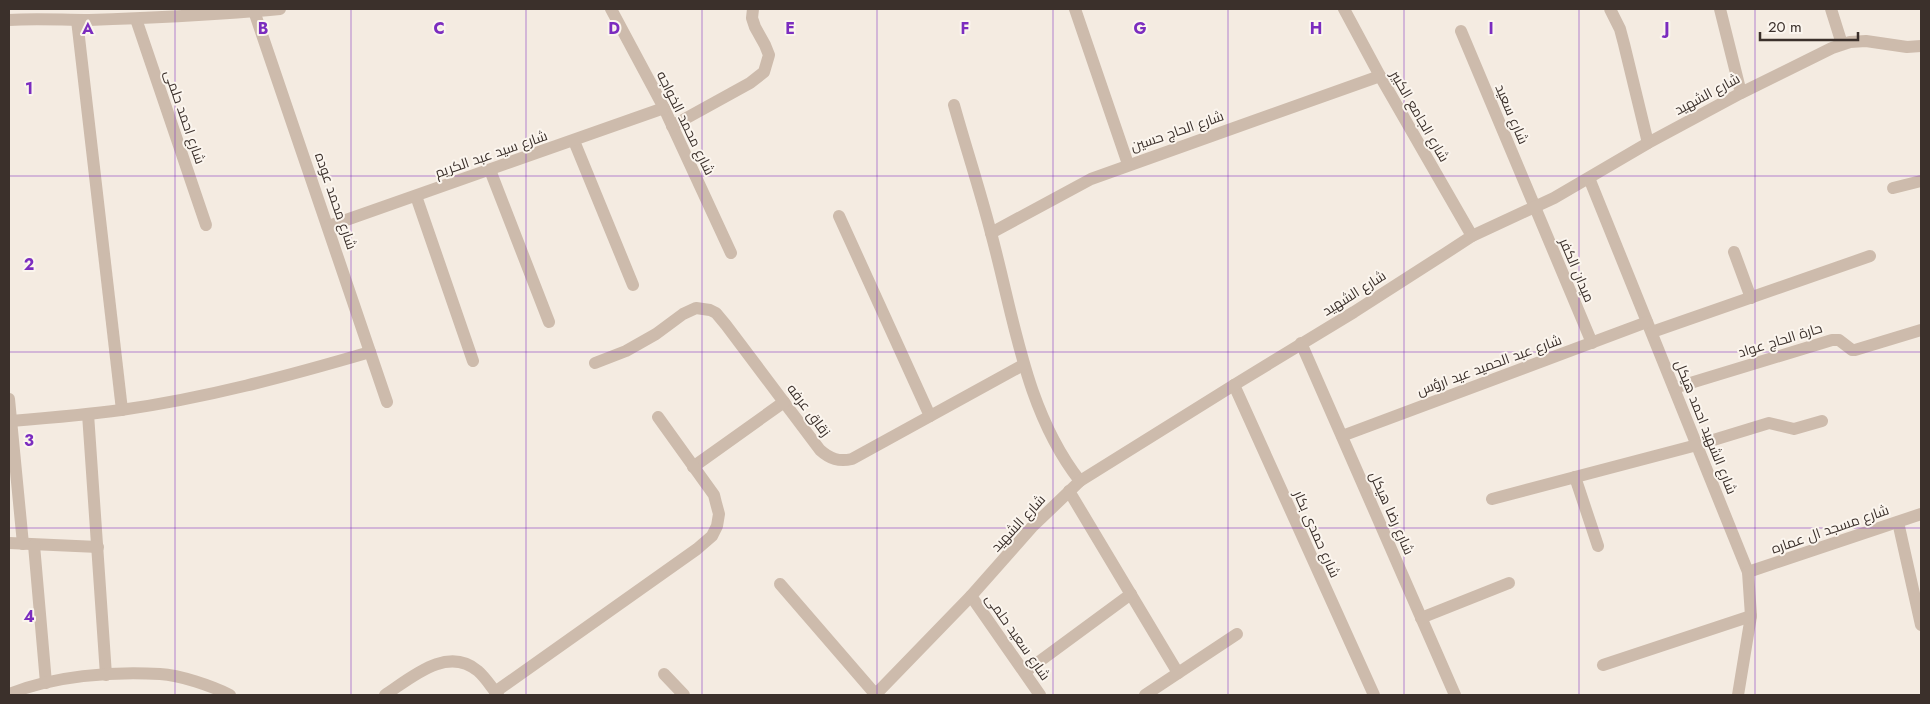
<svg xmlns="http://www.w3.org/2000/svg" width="1930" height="704" viewBox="0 0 1930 704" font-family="Jost,Cairo,sans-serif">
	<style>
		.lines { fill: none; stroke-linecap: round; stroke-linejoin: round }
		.minor { stroke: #cdbbac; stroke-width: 12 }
		.grid { fill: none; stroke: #7b2cbf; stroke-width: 1; stroke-opacity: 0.55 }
		.labels { text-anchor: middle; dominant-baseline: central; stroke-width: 4; stroke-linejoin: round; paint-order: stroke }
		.street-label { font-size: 14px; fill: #3b302b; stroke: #fbf5ee }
		.grid-label { font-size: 16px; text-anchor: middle; font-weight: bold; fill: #7b2cbf; stroke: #fbf5ee; stroke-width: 4; stroke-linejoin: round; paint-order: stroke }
	</style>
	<rect width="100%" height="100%" fill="#f4ebe1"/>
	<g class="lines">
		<g class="minor">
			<path d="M611,9L664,108L731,253"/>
			<path d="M1075,9L1128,164"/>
			<path d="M1344,9L1380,76L1472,236"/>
			<path d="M1610,9L1620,29L1624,44L1648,143"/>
			<path d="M1720,9L1741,93"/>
			<path d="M1831,9L1842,44"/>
			<path d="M254,11L387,402"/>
			<path d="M136,19L206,225"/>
			<path d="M9,20C36,18 62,20 89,20C153,18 216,15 280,9"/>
			<path d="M77,20L122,410"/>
			<path d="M1461,31L1592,343"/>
			<path d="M954,105C966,148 980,190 991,233C1014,317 1025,411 1080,481"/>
			<path d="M672,126L750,83L764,72L769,55L765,45L755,27L752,18L753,9"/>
			<path d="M574,141L633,285"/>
			<path d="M490,170L549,322"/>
			<path d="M1589,178L1748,572L1751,616L1738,695"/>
			<path d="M1893,188L1921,181"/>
			<path d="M416,196L473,361"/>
			<path d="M839,216L930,416"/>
			<path d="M329,226L664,108"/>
			<path d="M991,233L1091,179L1380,76"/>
			<path d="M1734,252L1751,298"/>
			<path d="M1652,332L1870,256"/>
			<path d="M1301,343L1455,695"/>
			<path d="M595,363L626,351L656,334L683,314L696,308L710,310L716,313L726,325L820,450C830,459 839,462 852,459L1023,365"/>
			<path d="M1234,385L1374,695"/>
			<path d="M1674,388L1832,340H1839L1852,350H1855L1921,330"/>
			<path d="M9,399L23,544"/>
			<path d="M88,414L106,675"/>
			<path d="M11,421C48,418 85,415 121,410C206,398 288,376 370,352"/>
			<path d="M1342,436L1647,322"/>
			<path d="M693,467L784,402"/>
			<path d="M1575,477L1598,546"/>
			<path d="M1069,491L1178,673"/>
			<path d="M1492,499L1697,445L1769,423L1794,429L1822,421"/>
			<path d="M1898,522L1921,625"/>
			<path d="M9,543L98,547"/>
			<path d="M34,545L46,683"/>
			<path d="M1748,572L1921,514"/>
			<path d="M780,584L876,695"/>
			<path d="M971,596L1040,695"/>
			<path d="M1421,618L1509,583"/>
			<path d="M1603,665L1751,616"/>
			<path d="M1025,672L1131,594"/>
			<path d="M664,674L684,695"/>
			<path d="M495,692L697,549L712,536L717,526L719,514L716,503L714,495L658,417"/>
			<path d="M9,694C53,676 112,671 160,674C180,675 212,686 230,695"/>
			<path d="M385,695C411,678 447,645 478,671C486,678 491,687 498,695"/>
			<path d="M875,695L971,596L1032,527L1080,481L1234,385L1354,312L1446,253L1472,236L1554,198L1648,143L1741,93L1832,48L1850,42L1866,41L1907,47L1921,46"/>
			<path d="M1145,695L1237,634"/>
		</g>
	</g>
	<path class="grid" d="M175,9V695M351,9V695M526,9V695M702,9V695M877,9V695M1053,9V695M1228,9V695M1404,9V695M1579,9V695M1755,9V695M9,176H1921M9,352H1921M9,528H1921"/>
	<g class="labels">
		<g class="street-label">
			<text transform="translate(1707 94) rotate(-28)">شارع الشهيد</text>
			<text transform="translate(1512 114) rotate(67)">شارع سعيد</text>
			<text transform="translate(1420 116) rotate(60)">شارع الجامع الكبير</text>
			<text transform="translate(185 117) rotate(71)">شارع احمد حلمى</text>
			<text transform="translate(686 123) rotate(64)">شارع محمد الخواجه</text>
			<text transform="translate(1177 131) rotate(-19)">شارع الحاج حسين</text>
			<text transform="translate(491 154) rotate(-19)">شارع سيد عبد الكريم</text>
			<text transform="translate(336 201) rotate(71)">شارع محمد عوده</text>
			<text transform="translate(1577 270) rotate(67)">ميدان الكفر</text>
			<text transform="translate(1354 293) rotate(-32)">شارع الشهيد</text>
			<text transform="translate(1780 340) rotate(-17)">حارة الحاج عواد</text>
			<text transform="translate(1489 365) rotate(-20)">شارع عبد الحميد عيد ارؤس</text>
			<text transform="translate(809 410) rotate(53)">زقاق عرفه</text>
			<text transform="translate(1706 427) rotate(68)">شارع الشهيد احمد هيكل</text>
			<text transform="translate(1392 513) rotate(66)">شارع رضا هيكل</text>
			<text transform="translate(1018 523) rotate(-47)">شارع الشهيد</text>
			<text transform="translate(1830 529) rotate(-19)">شارع مسجد ال عماره</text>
			<text transform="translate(1317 534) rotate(66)">شارع حمدى بكار</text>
			<text transform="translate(1018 637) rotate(55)">شارع سعيد حلمى</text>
		</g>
	</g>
	<g class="grid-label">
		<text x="88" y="34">A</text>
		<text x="263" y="34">B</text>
		<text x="439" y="34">C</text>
		<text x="614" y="34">D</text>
		<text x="790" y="34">E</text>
		<text x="965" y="34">F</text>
		<text x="1140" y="34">G</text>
		<text x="1316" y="34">H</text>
		<text x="1491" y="34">I</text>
		<text x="1667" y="34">J</text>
		<text x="29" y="94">1</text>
		<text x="29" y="270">2</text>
		<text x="29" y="446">3</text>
		<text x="29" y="622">4</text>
	</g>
	<rect width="1930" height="704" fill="none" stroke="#3b302b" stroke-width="20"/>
	<path d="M1760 32v8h98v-8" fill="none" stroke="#3b302b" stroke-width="2.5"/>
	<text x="1768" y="32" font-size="15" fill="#3b302b" stroke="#fbf5ee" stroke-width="4" paint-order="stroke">20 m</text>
</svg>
